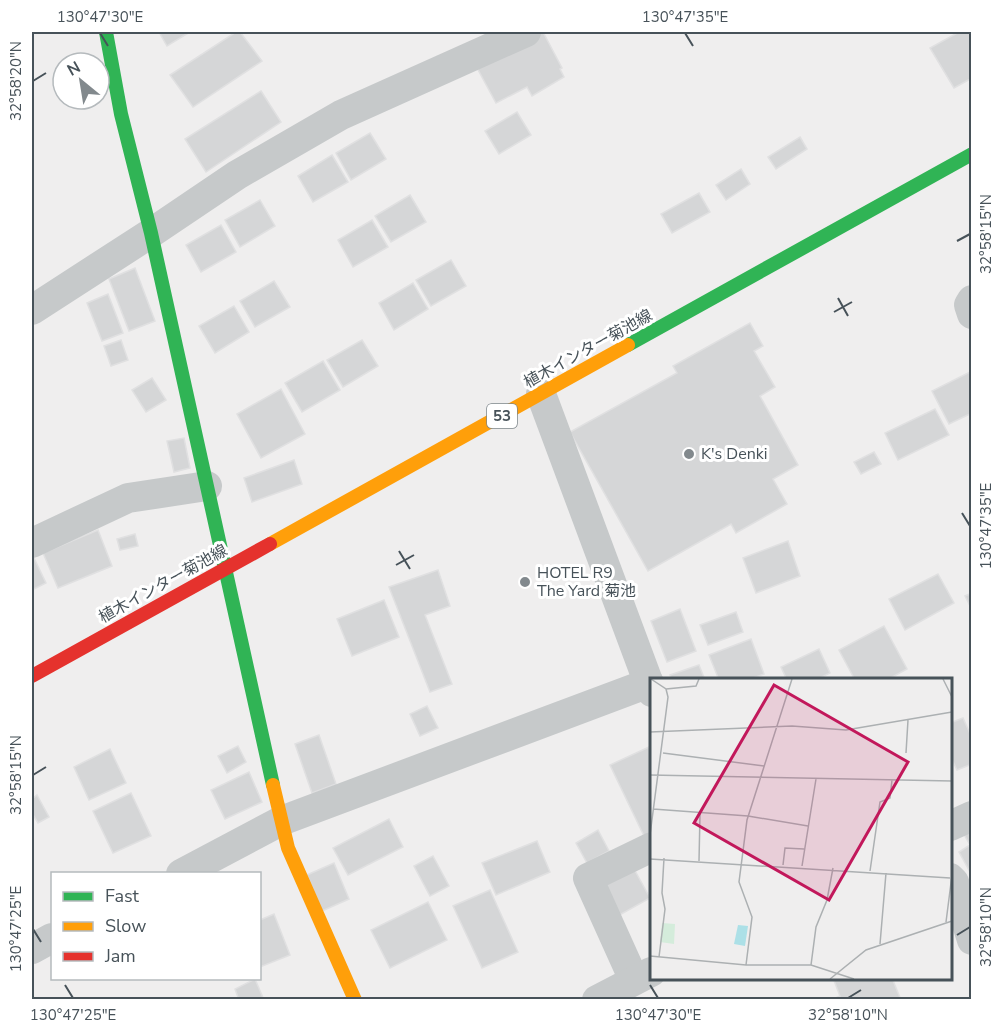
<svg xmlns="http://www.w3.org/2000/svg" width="1003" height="1031" viewBox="0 0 1003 1031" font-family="'Nunito Sans','Noto Sans JP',sans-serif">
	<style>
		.building { fill: #d5d6d7; stroke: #e0e0e1; stroke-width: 1.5 }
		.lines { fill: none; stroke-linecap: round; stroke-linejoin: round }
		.street { stroke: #c6c9ca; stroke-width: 30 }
		.fast { stroke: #30b455; stroke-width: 14 }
		.slow { stroke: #ff9f0a; stroke-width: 14 }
		.jam { stroke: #e5322d; stroke-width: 14 }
		.ticks { fill: none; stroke: #475259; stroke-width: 2 }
		.poi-dot { fill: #82898d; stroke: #fff; stroke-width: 2 }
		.labels { text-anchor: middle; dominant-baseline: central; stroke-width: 6; stroke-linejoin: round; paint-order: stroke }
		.shield { fill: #fff; stroke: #7e868b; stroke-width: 1.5 }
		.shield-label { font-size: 15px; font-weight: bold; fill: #475259 }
		.street-label { font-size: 16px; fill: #475259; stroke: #fff }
		.poi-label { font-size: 16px; fill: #475259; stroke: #fff; text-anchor: start }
		.inset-road { fill: none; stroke: #acb0b2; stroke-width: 1.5 }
		.view { fill: #c2185b; fill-opacity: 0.15; stroke: #c2185b; stroke-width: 3 }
		.inset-edge { fill: none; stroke: #475259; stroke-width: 3 }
		.neatline { fill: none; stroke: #475259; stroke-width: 2 }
		.ticks-label { font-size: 15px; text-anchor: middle; fill: #475259 }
	</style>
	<rect width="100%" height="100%" fill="#efeeee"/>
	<g class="building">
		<path d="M159,32H190L167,46Z"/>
		<path d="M236,32H240L262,61L193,107L170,75Z"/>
		<path d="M539,32H543L562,68L560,69L564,77L532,96L527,87L496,103L476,66Z"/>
		<path d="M959,32H972V78L954,88L930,48Z"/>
		<path d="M261,91L281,122L206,172L185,139Z"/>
		<path d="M517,112L531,135L499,154L485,131Z"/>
		<path d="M370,133L386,159L351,180L336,153Z"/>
		<path d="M800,137L807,149L776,169L768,157Z"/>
		<path d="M332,155L348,182L313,202L298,176Z"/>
		<path d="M741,169L750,184L726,200L716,185Z"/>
		<path d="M699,193L710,212L672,233L661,214Z"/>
		<path d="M410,195L426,222L391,242L375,216Z"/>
		<path d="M260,200L275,226L240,247L225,220Z"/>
		<path d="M372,220L388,247L353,267L338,240Z"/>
		<path d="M221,225L236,252L201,272L186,245Z"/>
		<path d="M451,260L466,286L431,306L416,280Z"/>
		<path d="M135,268L155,321L129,331L109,279Z"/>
		<path d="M274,281L290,307L255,327L240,301Z"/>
		<path d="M413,283L428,309L394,330L379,303Z"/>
		<path d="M108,294L123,333L102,341L87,303Z"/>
		<path d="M234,306L249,332L215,353L199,326Z"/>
		<path d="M750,323L763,346L754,351L775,387L760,396L798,465L773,479L787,504L736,533L731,524L648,571L570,432L677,373L673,366Z"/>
		<path d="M121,340L128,360L111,366L104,346Z"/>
		<path d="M362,340L378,366L343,387L327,360Z"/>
		<path d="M323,361L340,390L302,412L285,383Z"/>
		<path d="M972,371V413L949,424L932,391Z"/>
		<path d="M152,378L166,400L146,412L132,390Z"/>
		<path d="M281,389L305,434L261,458L237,414Z"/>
		<path d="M935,409L949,435L898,460L885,433Z"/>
		<path d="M184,438L190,468L174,472L167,441Z"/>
		<path d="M874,452L881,464L861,474L854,462Z"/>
		<path d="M294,460L302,484L252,502L244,478Z"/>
		<path d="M98,530L112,566L58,588L43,553Z"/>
		<path d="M135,534L138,546L120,550L117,539Z"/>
		<path d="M788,541L800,576L756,593L743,558Z"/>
		<path d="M34,558L46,583L32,590V559Z"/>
		<path d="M438,570L450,606L425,615L452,684L430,692L389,587Z"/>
		<path d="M938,574L954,603L905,630L889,599Z"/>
		<path d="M972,593V610L965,596Z"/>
		<path d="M384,600L399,637L352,656L337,619Z"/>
		<path d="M680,609L696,651L667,662L651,621Z"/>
		<path d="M736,612L743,632L708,645L700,625Z"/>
		<path d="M884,626L907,669L887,680H855L839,650Z"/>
		<path d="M751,639L764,674L748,680H719L709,655Z"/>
		<path d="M819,649L830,673L816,680H787L781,667Z"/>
		<path d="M699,665L705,680H672L670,675Z"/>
		<path d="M427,706L438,728L420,736L410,714Z"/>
		<path d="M963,718L972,738V764L957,770L950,755V723Z"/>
		<path d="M319,735L336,784L312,793L295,744Z"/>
		<path d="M238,746L246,762L227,773L218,756Z"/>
		<path d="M649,747L652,752V832L644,836L610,765Z"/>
		<path d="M110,749L126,783L89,800L74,767Z"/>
		<path d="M249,772L262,802L225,819L211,790Z"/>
		<path d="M131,793L151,836L113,853L93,811Z"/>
		<path d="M37,795L49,817L38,823L32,813V799Z"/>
		<path d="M389,819L403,847L348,875L333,848Z"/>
		<path d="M972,826V871L970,872L959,852L970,845L962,831Z"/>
		<path d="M598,830L609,851L587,863L576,843Z"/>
		<path d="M537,841L550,872L496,895L482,863Z"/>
		<path d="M433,856L449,886L430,896L414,866Z"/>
		<path d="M628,858L650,898L616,917L594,877Z"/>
		<path d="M334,863L349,899L322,911L307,875Z"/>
		<path d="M490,890L518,952L482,968L453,906Z"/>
		<path d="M428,902L447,940L390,968L371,930Z"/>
		<path d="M274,914L290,955L260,967V920Z"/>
		<path d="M833,978H892L901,1000H831L840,996Z"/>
		<path d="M255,979L264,1000H239L235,989Z"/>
	</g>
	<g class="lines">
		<g class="street">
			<path d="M972,300L969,305L972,314"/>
			<path d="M32,310L151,233L237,175L341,115L526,32"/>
			<path d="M541,394L652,692"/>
			<path d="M32,543L128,498L207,486"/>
			<path d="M950,826L972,816"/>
			<path d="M181,874L281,821L649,683"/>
			<path d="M950,878L954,882L972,940"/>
			<path d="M32,949L52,938"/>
			<path d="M634,980L588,878L652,847"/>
			<path d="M597,1000L651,972"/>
		</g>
		<g class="fast">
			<path d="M106,32L121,114L151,233L273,785"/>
			<path d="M628,345L972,154"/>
		</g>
		<g class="slow">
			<path d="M270,544L628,345"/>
			<path d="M273,785L288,848L355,1000"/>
		</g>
		<path class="jam" d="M32,676L270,544"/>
	</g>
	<path class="ticks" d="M100,33L108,46M685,33L693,46M33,81L46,73M957,241L970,234M838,298L848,316M834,312L852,302M962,513L970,526M399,551L410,569M396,565L414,555M33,775L46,767M33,929L41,942M957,935L970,927M65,985L73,998M650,985L658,998M848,998L861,990"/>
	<g class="poi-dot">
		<circle cx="689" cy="454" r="6"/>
		<circle cx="525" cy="582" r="6"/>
	</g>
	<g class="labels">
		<rect class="shield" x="487" y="404" width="30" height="24" rx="4.5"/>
		<g class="shield-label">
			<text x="502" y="416">53</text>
		</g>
		<g class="street-label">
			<text transform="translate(588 349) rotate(-29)">植木インター菊池線</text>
			<text transform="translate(163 584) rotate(-29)">植木インター菊池線</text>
		</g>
		<g class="poi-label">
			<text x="701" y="454">K's Denki</text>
			<text x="537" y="573">HOTEL R9<tspan x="537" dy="18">The Yard 菊池</tspan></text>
		</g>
	</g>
	<g transform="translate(650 678)">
		<rect width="302" height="302" fill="#efeeee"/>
		<path d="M12,245L25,246L24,266L10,264Z" fill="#d4ecdb"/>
		<path d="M88,247L98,248L95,268L84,266Z" fill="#ace0e7"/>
		<path class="inset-road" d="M293,1L302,19M16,11L46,8L49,1M0,54L142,48L196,52L302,34M13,75L114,88M256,75L258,42M0,97L302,103M3,131L98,138L158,148M0,157L18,19L16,11L1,1M0,181L300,200M49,183L50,136M133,187L135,170L154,171M152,188L166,101M220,193L230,124L240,120L242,102M296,244L302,197M230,266L236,195M0,278L96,287H161L204,301M9,279L15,231L12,215L14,180M96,287L102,239L89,204L97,142L142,1M161,287L166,249L177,222L183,190M180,301L216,272L302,243"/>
		<path class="view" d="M124,7L258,84L179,222L44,145Z"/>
		<rect width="302" height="302" class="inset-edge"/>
	</g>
	<rect width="1003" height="1031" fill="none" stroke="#ffffff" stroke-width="66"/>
	<rect x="51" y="872" width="210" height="108" fill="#ffffff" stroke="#b5babd" stroke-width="1.5"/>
	<rect x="63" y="892" width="30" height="9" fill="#30b455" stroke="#b5babd" stroke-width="1.5"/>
	<text x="105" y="902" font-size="18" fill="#475259">Fast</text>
	<rect x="63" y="922" width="30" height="9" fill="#ff9f0a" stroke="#b5babd" stroke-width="1.5"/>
	<text x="105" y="932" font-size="18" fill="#475259">Slow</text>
	<rect x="63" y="952" width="30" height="9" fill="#e5322d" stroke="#b5babd" stroke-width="1.5"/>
	<text x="105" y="962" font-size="18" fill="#475259">Jam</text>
	<g transform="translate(81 81) rotate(330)"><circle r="28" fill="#ffffff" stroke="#b5babd" stroke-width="1.5"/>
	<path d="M0-4.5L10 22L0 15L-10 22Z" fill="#82898d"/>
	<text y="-9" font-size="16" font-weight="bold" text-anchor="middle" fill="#475259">N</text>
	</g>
	<rect x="33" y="33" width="937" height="965" class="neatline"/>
	<g class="ticks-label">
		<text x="100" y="22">130°47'30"E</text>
		<text x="685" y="22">130°47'35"E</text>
		<text transform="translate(16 81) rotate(-90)" y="5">32°58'20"N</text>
		<text transform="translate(986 234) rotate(-90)" y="5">32°58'15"N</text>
		<text transform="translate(986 526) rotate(-90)" y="5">130°47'35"E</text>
		<text transform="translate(16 775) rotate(-90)" y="5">32°58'15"N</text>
		<text transform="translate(986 927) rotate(-90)" y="5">32°58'10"N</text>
		<text transform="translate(16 929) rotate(-90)" y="5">130°47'25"E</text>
		<text x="73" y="1020">130°47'25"E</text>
		<text x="658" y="1020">130°47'30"E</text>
		<text x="848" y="1020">32°58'10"N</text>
	</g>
</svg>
